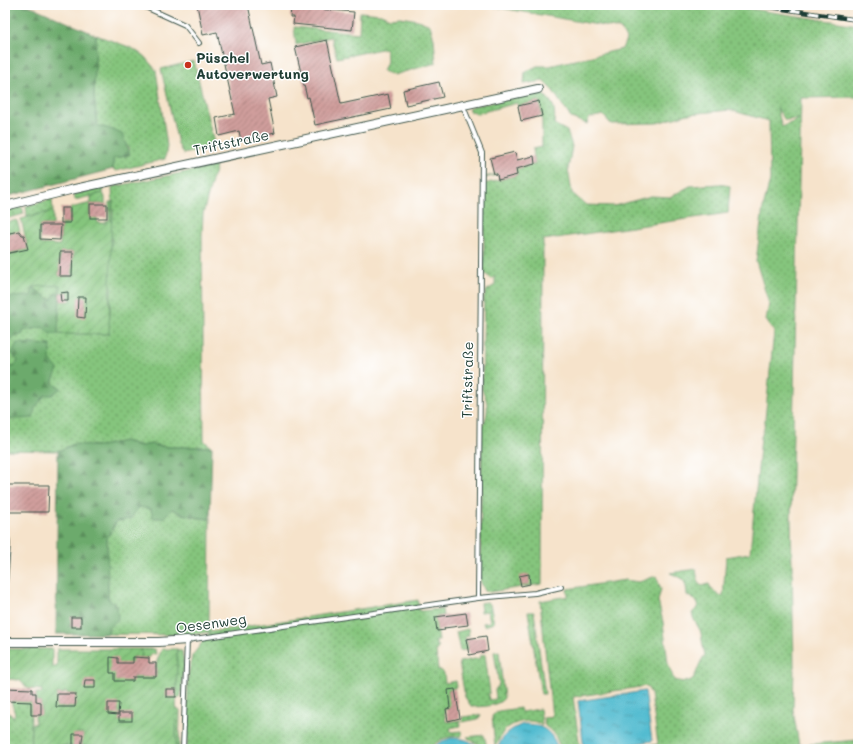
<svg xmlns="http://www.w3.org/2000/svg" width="863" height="754" viewBox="0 0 863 754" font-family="Mali,sans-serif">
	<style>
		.grass { fill: url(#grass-dots); stroke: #528158; fill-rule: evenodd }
		.forest { fill: url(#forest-firs); stroke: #467450 }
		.garden { fill: url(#garden-furrows); stroke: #528158; fill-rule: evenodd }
		.water { fill: url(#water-ripples); stroke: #397c82 }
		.building { fill: url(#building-hatch) }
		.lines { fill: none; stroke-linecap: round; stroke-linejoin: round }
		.lane-casing { stroke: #3f564b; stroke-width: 6 }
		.street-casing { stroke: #3f564b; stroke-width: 10 }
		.lane { stroke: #fff; stroke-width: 4 }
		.street { stroke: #fff; stroke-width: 8 }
		.rail-casing { stroke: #1f3d34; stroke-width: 4.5 }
		.rail { stroke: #fff; stroke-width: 3; stroke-dasharray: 9; stroke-linecap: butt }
		.poi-dot { fill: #c8321e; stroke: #fff; stroke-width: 1.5 }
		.labels { text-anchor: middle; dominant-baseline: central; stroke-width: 3; stroke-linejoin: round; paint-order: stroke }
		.poi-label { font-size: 14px; font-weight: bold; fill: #1f3d34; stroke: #fff; text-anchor: start }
		.street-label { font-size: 14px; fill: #1f3d34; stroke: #fff }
	</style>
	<defs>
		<pattern id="grass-dots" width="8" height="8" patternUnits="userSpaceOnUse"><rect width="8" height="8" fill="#85c57d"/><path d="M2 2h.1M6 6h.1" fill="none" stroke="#6ca167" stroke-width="1.8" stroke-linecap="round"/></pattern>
		<pattern id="forest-firs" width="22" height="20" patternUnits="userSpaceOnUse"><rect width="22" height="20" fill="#6caa6c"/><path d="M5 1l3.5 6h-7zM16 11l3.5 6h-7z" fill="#588c5a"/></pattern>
		<pattern id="garden-furrows" width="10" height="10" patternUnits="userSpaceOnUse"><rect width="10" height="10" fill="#85c57d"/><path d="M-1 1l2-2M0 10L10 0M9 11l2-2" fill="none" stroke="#6ca167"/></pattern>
		<pattern id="water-ripples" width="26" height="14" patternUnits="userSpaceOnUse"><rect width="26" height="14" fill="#53bcd0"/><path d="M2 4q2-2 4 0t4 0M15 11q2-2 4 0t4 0" fill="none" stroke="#449aaa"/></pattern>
		<pattern id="building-hatch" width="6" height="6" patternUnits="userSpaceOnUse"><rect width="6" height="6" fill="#d09e9c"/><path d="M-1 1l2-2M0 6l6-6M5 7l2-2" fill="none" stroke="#a88280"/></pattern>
	</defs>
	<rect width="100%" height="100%" fill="#fff"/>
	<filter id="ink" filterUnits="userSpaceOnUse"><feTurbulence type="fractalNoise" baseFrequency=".025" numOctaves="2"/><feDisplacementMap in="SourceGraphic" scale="8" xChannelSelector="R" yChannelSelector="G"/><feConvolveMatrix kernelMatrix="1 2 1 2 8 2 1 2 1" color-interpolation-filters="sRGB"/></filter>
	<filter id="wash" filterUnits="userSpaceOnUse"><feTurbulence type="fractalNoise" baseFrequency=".012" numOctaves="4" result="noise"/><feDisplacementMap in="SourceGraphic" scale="16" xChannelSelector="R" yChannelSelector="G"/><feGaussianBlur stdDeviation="0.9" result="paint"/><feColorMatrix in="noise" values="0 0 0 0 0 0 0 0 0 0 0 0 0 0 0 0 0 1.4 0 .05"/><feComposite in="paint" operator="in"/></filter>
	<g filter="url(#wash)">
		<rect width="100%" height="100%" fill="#f6e3cb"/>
		<g class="grass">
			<path d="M484,5H724L858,25V97L801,98L791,517L794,665L793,710L799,745L858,740V749H627L658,744L651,694L647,686L573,697L580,749H561L554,733L545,726L543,718L552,717L540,601L568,596L567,589L625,580L639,582L656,576L661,589L658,601L663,622L668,663L674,680C700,687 693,670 705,655C703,647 702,641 701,633C699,626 693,621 692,613L699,606L696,601L687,595C686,580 684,579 670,573L696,569L698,583L702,586L709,584L711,589L723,597L726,557L750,553L761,437L764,429L774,332L766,320L769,304L756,261L763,208L770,180L769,121L730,110L688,114L657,123L611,124L603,115L589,118L587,124L571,118L553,91L543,81L524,84L525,72L537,66H549L622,49L626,39L621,29ZM777,108L785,120L799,119L782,127Z"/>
			<path d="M360,12L381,14L390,18L400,17L418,20L430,25L434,39L436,63L393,75L383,71L387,61L386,48L337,58L331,37L296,45L294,27L359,33Z"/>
			<path d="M96,35L132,48L144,56L156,70L167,146L165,159L116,171L113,169L112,159L129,155V148L113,130L97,126L94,96Z"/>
			<path d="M194,61L215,147L183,154L178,144L161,69Z"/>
			<path d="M540,93C554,100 556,110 554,124L567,131L572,146L568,169L572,193L586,205L614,206L651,196L670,197L690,186L719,184L730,186L728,213L543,240L542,584L490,592L485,591L480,580L482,426C489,416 489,401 482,390L484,298L487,290L495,285V276L492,279L484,273V184L517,175L516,171L484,178L485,177L535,164L533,149L542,147V116L539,101L518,106L517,103L475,114L474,111L470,112L469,109L473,106Z"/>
			<path d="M216,166L203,214L202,234L204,441L212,447H168L151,444L142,446L124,441L101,446L74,444L58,451L5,450V420C29,417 40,403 52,383L12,353L18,361L14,367L5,366V341L22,334V331L43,327L50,334H109L107,323L110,314L111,288L107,279L112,239L110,223L113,215L112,187Z"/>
			<path d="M102,188L103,193L75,200L74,194Z"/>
			<path d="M52,199L53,211L27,217L26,206Z"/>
			<path d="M22,207L24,214L5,219V211Z"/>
			<path d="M60,285V293H56L51,300L32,287Z"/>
			<path d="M139,507C151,509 161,507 171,509C175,509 178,513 182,514C192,516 200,519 210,519L209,619L211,632L418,600L419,611L442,609L443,616L435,617L439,640L436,641V646H439L436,651L438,669L444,673L445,683L456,681L457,687L448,690L452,708L444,709L446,722L460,720V726L450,728L451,732L461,731L462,736C448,736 439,738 430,749H187L188,677L192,656L210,632L188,635L108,634V628L117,606L108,599L107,538L117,521L130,519Z"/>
			<path d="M487,602L490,604L494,623L484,626L483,623L490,622L488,611L481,612L480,603Z"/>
			<path d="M528,612H534L545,694H541Z"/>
			<path d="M468,629L469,636L465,637L468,649L460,651L456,632Z"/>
			<path d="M142,649H155L156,654H152L149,658H141Z"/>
			<path d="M177,649L182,651L184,664L181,695L180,698H176Z"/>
			<path d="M499,651L504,698C499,706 480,708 471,706L465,697L459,662L480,658L481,655L485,654L490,693L488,694L489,700L496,699L495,690L499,684L494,652Z"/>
			<path d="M11,701L31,702V745L73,746V749H5V717L6,713H10L13,717L15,714Z"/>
			<path d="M176,708L180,711L179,749H176Z"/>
			<path d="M520,708L521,712L540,709L542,725C530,717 512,722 503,732C500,736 499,742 495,746L492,716L498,711Z"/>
			<path d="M477,715H481L478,719L462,722L463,717Z"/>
			<path d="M484,735L487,747L483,748L467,737Z"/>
			<path d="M81,746L106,747V749H81Z"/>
		</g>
		<g class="forest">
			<path d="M5,5H28L96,35L94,96L97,125L113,130L122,134C124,142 128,147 129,155L113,159V169L5,197Z"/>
			<path d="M32,287L51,300L56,293H60L58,334H50L43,327L23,331V334L5,341V297L30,296Z"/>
			<path d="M17,343L51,345L50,360L58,369L52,383L61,388L52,395H45L35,408L33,418L5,420V366L14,367L18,361L12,353Z"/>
			<path d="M124,441L142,446L151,444L168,447H212L210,519C197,518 183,515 172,509L163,518H153L151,509L139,507L130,519L117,521L107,538L108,599L117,606L118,619L108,628V634H56L58,451L74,444L101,446Z"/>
		</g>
		<g class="garden">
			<path d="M103,193L105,197V204H90V217L97,218L98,223H106V221L109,220V202H112L109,334H58L60,298L61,301H71V298L68,297V292L60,293V285L32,287L31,296L5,297V254L28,249L21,219L53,211V225H40V244L60,245L61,223H70V208L91,203V196ZM60,252H73L72,276H59Z"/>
			<path d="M17,220L20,232L5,233V223Z"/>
			<path d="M5,649H52V667H57V649H142L141,658L133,657L127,681H132L133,677H156V663L162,649H177L176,749H121V747L82,746L83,734H76V746L31,745V724H35V715H41V702L36,701V693H42V690L29,689L19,680L7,679L5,675H10V667H5ZM64,692H67L68,694H75V707H57V694H64Z"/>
		</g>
		<g class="water">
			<path d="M645,691L652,741L602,749H584L578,701Z"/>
			<path d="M523,724C542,724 552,731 558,749H498C501,735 511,729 523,724Z"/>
			<path d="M451,738C463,738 471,740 479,749H432L440,742Z"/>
		</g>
		<g id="blocks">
			<g class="building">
				<path d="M197,5H248L261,65L270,63L277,97L268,99L275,133L241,141L239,131L219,136L216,118L235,114L217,32L203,35Z"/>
				<path d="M294,7L354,12L352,30L293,24L294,17H290L291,8Z"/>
				<path d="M327,40L341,104L388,94L391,109L315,125L309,97L307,98L295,47Z"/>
				<path d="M439,82L443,97L406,105L403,90Z"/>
				<path d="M539,101L542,116L521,121L518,106Z"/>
				<path d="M515,152L517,160L534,156L535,164L516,169L517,175L498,180L497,174H494L490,158Z"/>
				<rect x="90" y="204" width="17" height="14"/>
				<rect x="61" y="208" width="9" height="15"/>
				<path d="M40,225H61L60,240L40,239Z"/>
				<path d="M19,231L22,235H24L28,249L5,254V234Z"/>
				<path d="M60,252H73L72,276H59Z"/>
				<path d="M68,292V301H61L60,293Z"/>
				<path d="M78,297H86L85,318L77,317Z"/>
				<path d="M5,485H49L48,512H5Z"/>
				<path d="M529,574L530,584L521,586L519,576Z"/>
				<path d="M466,613L468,625L444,628L445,630L437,631L435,617Z"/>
				<rect x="71" y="617" width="10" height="10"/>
				<path d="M486,636L488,651L469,655L466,639Z"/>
				<path d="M110,657L118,658V663H133V657L149,658V663H156V677H133V681H115V673H110Z"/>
				<path d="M85,680H95V688H84Z"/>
				<path d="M5,688L32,689V693H36V701L41,702V715H31V702L5,701Z"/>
				<rect x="166" y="689" width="10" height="8"/>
				<path d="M455,689L460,718L448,721L446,709L450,708L448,690Z"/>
				<path d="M57,694H76L75,707H56Z"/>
				<path d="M108,703H119L118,715L108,714Z"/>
				<rect x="119" y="713" width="13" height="8"/>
				<path d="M73,734H83L81,749H73Z"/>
			</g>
		</g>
	</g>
	<g filter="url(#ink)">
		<use href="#blocks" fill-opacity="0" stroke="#3f564b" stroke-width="1"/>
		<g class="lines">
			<g class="lane-casing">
				<g id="lane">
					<path d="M141,5L185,25L199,43"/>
					<path d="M5,523L8,544L5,583"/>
					<path d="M478,598L535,593L561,587"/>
					<path d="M183,749L187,640L478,598L482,153L463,106"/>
				</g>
			</g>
			<g class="street-casing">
				<g id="street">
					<path d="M5,206L70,190L538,89"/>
					<path d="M5,642H159L187,640"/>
				</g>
			</g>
			<use href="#lane" class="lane"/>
			<use href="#street" class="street"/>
			<g class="rail-casing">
				<path id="rail" d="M756,5L858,20"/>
			</g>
			<use href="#rail" class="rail"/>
		</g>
	</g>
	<circle class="poi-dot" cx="188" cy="65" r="4"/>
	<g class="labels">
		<g class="poi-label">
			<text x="196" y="57">Püschel<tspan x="196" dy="16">Autoverwertung</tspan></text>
		</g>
		<g class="street-label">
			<text transform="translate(231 142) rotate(-12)">Triftstraße</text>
			<text transform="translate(467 380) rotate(-89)">Triftstraße</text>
			<text transform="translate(211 623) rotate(-8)">Oesenweg</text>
		</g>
	</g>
	<rect width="863" height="754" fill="none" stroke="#fff" stroke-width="20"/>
</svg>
